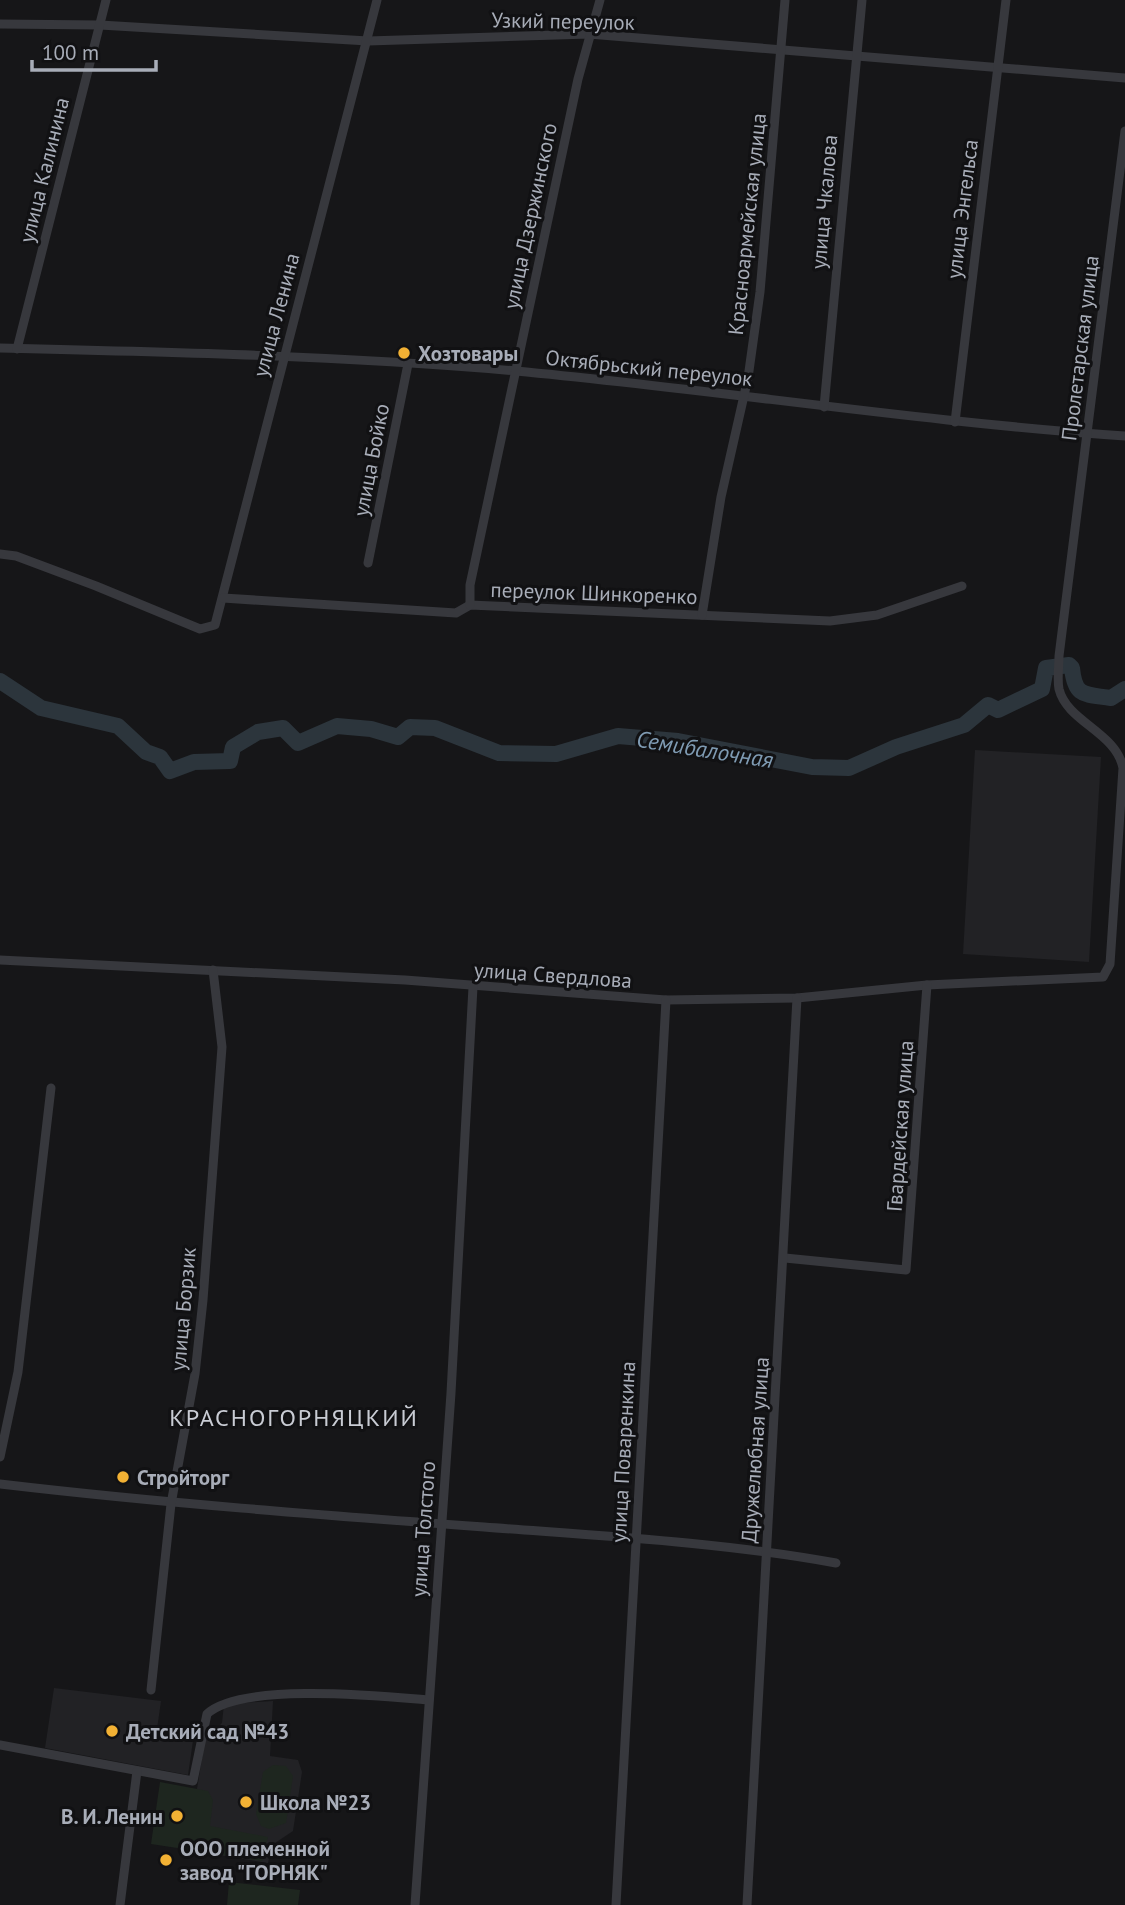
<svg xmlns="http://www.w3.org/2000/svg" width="1125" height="1905" viewBox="0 0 1125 1905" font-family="'PT Sans',sans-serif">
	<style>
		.built { fill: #222225 }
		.grass { fill: #1e261f }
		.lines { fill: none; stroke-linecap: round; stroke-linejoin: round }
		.river { stroke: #2c353c; stroke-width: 16 }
		.minor { stroke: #37383d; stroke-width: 9 }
		.poi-dot { fill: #f2b134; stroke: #111113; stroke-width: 2.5 }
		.labels { text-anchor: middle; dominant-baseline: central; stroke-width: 6; stroke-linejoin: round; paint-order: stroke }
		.street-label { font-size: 21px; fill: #a8adb8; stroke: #111113 }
		.poi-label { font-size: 21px; font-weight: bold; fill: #a8adb8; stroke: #111113; text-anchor: start }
		.water-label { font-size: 23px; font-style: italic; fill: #7f9bb3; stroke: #111113 }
		.quarter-label { font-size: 24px; letter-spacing: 2px; fill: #c9ccd4; stroke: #111113 }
	</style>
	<rect width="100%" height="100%" fill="#161618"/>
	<g class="built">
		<path d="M975,750L1101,757L1089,962L963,954Z"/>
		<path d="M54,1688L161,1701L157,1729L194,1734L188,1775L45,1748Z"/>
		<path d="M273,1701L270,1756L298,1760L302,1772L293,1831L272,1845L268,1863L187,1850L205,1740L222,1723L224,1704Z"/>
	</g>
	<g class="grass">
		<path d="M273,1765L286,1766L293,1776L286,1823L269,1829L261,1826L256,1814L263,1772Z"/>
		<path d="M160,1782L208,1791L213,1800L210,1826L268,1837L262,1861L151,1844Z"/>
		<path d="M229,1882L300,1890L298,1905H227Z"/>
	</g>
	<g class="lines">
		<path class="river" d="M0,681L41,708L118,726L146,752L160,757L170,771L194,762L230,761L233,747L258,732L283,728L298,743L337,726L371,729L398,737L410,727L435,728L499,753L556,754L618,736L678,741L812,767L849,768L896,747L964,725L988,705L998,710L1042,689L1046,668L1069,665L1072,668C1075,698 1085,694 1111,698L1125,689"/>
		<g class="minor">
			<path d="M0,24L100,25L368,41L589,34L1125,78"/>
			<path d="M0,348C172,352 344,356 516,371C719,390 921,422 1125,436"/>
			<path d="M17,349L106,0"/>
			<path d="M824,407L862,0"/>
			<path d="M955,422L1006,0"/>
			<path d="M0,554L16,556L96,586L200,629L215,625L377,0"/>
			<path d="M368,563L408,364"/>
			<path d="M223,598L456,613L470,605L830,621L877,615L962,586"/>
			<path d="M470,605V585L578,79L600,0"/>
			<path d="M702,615L721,497L748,378L760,292L785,0"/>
			<path d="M0,960L405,980L666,1000L797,998L927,985L1103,977L1110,964L1123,768C1116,732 1067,722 1059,689C1057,679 1059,667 1059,656L1125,131"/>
			<path d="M785,1258L906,1270L927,985"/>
			<path d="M0,1457L18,1372L51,1088"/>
			<path d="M0,1484C161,1503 322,1515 484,1527C602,1536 720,1542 836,1563"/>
			<path d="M151,1690L171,1504L195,1374L203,1300L222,1047L213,970"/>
			<path d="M0,1745L193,1781L207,1714C241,1682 381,1696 429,1700"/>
			<path d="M120,1905L137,1771"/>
			<path d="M415,1905L451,1393L473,987"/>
			<path d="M616,1905L666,1000"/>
			<path d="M747,1905L797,998"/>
		</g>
	</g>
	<g class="poi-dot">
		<circle cx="404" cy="353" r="7"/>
		<circle cx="123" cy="1477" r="7"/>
		<circle cx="112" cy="1731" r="7"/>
		<circle cx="246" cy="1802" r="7"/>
		<circle cx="177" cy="1816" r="7"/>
		<circle cx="166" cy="1860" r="7"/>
	</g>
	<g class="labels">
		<g class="street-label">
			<text transform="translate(563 21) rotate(1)">Узкий переулок</text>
			<text transform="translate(44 170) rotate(-76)">улица Калинина</text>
			<text transform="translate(824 202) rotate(-85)">улица Чкалова</text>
			<text transform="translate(962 209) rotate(-83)">улица Энгельса</text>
			<text transform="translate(530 216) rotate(-78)">улица Дзержинского</text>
			<text transform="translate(747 224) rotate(-84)">Красноармейская улица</text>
			<text transform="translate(276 315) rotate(-75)">улица Ленина</text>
			<text transform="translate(1080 348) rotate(-83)">Пролетарская улица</text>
			<text transform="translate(649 368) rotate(6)">Октябрьский переулок</text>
			<text transform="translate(371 460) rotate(-79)">улица Бойко</text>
			<text transform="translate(594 593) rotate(2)">переулок Шинкоренко</text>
			<text transform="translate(553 975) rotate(4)">улица Свердлова</text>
			<text transform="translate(900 1126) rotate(-86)">Гвардейская улица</text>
			<text transform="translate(183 1309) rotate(-85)">улица Борзик</text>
			<text transform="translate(755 1450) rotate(-86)">Дружелюбная улица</text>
			<text transform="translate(623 1452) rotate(-87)">улица Поваренкина</text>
			<text transform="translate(423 1529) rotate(-86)">улица Толстого</text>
		</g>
		<g class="poi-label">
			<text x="418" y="353">Хозтовары</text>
			<text x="137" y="1477">Стройторг</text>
			<text x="126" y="1731">Детский сад №43</text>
			<text x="260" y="1802">Школа №23</text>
			<text x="163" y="1816" text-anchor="end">В. И. Ленин</text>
			<text x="180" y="1848">ООО племенной<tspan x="180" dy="24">завод "ГОРНЯК"</tspan></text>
		</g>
		<g class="water-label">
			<text transform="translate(705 749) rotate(9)">Семибалочная</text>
		</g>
		<g class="quarter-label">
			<text x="294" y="1417">КРАСНОГОРНЯЦКИЙ</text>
		</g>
	</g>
	<path d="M32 60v10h124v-10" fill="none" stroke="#a8adb8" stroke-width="3.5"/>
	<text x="42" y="60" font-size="21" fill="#a8adb8" stroke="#111113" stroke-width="5" paint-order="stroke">100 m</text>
</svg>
